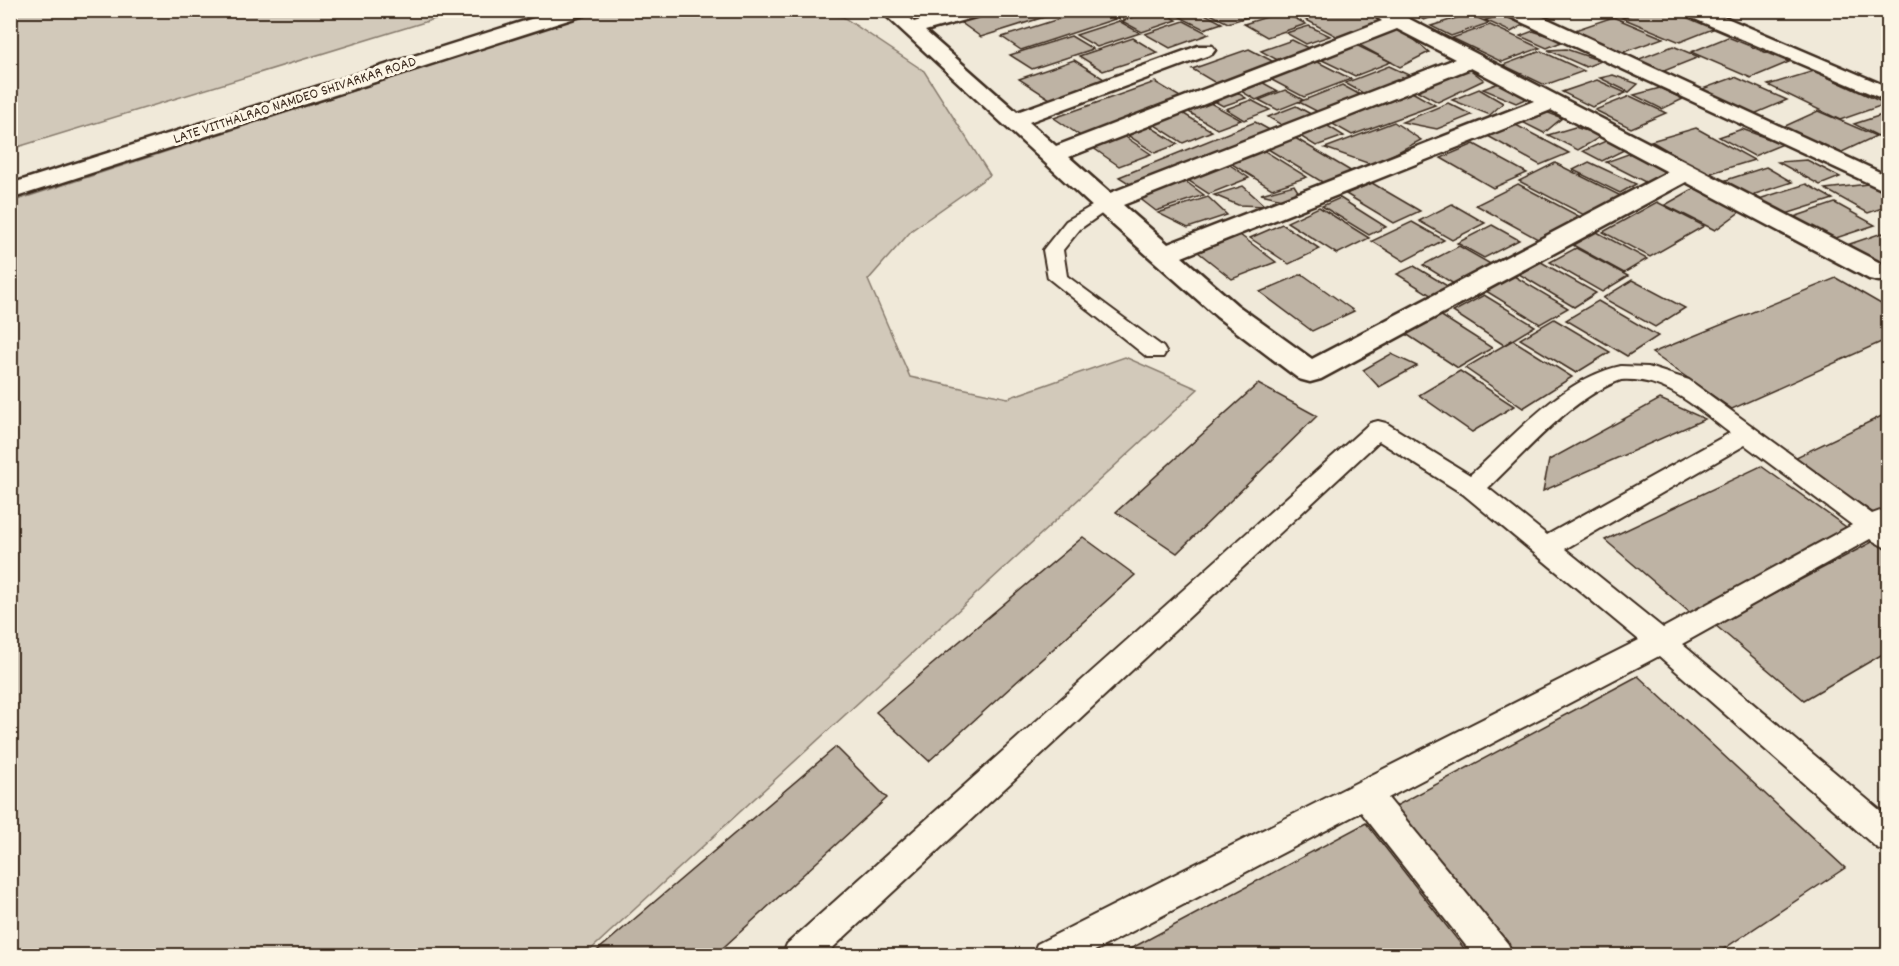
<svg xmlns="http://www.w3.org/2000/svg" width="1899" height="966" viewBox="0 0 1899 966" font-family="Dekko,sans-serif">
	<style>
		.green { fill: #d2c9ba; stroke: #867a6c; stroke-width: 1.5 }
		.building { fill: #beb3a4; stroke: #3b2a1e; stroke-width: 1.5 }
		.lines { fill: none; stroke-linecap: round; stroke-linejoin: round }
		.service-casing { stroke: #3b2a1e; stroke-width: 4 }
		.minor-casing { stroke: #3b2a1e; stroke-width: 5 }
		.secondary-casing { stroke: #3b2a1e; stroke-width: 5 }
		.service { fill: #fcf5e5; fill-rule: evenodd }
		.minor { fill: #fcf5e5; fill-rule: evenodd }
		.secondary { fill: #fcf5e5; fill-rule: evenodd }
		.labels { text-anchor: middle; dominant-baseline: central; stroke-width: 6; stroke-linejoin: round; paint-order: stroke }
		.far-street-label { font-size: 15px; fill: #3b2a1e; stroke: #fcf5e5 }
	</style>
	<rect width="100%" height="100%" fill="#f0e9d9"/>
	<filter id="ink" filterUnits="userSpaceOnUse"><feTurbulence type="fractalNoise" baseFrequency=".0167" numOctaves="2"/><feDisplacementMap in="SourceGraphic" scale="12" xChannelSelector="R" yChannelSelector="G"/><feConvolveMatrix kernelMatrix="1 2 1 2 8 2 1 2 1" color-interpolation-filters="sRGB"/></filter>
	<g filter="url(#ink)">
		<g class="green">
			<path d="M11,10H461V11L11,149Z"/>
			<path d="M598,11L807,10L843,17L924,71L990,175L912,230L868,280L910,377L1008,398L1125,357L1198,389L585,955H11V202Z"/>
		</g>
		<g class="building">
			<path d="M1000,10H1053L1057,13L981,37L960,22Z"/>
			<path d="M1087,10H1099L1115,19L1021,50L1002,37Z"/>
			<path d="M1106,10H1142L1119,18Z"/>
			<path d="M1152,10H1159L1177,20L1142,32L1122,21Z"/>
			<path d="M1246,10L1254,15L1228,23L1204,11Z"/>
			<path d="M1288,10H1362L1384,22L1338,37Z"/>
			<path d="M1404,10H1449L1450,11L1424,20Z"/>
			<path d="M1642,10H1677L1718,27L1680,42L1622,18Z"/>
			<path d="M1199,11L1222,23L1204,29L1180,17Z"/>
			<path d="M1283,12L1306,24L1267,37L1244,24Z"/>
			<path d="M1469,14L1489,23L1451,36L1431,26Z"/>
			<path d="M1505,15L1523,25L1511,32L1485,20Z"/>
			<path d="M1613,17L1663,38L1621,53L1572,31Z"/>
			<path d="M1119,21L1140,33L1097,47L1076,35Z"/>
			<path d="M1184,21L1209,34L1170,48L1145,34Z"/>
			<path d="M1490,25L1540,48L1502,62L1452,38Z"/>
			<path d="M1309,26L1330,36L1306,44L1286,33Z"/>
			<path d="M1398,26L1429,52L1400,67L1352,41Z"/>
			<path d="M1533,31L1564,41L1547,48L1520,36Z"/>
			<path d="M1071,36L1093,49L1032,69L1010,55Z"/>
			<path d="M1728,37L1789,62L1751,78L1691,52Z"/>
			<path d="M1133,38L1158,53L1103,71L1079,56Z"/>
			<path d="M1292,40L1314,51L1283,63L1261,51Z"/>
			<path d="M1356,45L1391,62L1355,76L1320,59Z"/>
			<path d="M1673,46L1699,57L1659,73L1634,61Z"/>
			<path d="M1249,49L1276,63L1219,85L1192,69Z"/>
			<path d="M1566,49L1601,61L1586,67L1548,50Z"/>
			<path d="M1541,51L1584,71L1545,85L1503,65Z"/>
			<path d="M1074,60L1112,84L1056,103L1019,79Z"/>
			<path d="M1314,60L1351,79L1304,97L1268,78Z"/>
			<path d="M1389,66L1415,78L1370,97L1345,83Z"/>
			<path d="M1468,68L1484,80L1438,102L1412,88Z"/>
			<path d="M1814,71L1886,104L1840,120L1768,85Z"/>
			<path d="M1613,75L1638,84L1629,92L1600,78Z"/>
			<path d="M1735,77L1787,100L1747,117L1694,92Z"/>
			<path d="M1256,79L1278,91L1256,100L1234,87Z"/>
			<path d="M1597,80L1626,93L1592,107L1562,92Z"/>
			<path d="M1155,82L1187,101L1085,139L1054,118Z"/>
			<path d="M1501,82L1530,97L1516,103L1483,89Z"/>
			<path d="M1342,85L1366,98L1324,115L1299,102Z"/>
			<path d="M1230,88L1246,98L1223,106L1207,97Z"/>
			<path d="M1660,88L1683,99L1662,109L1634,95Z"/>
			<path d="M1479,89L1503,103L1490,115L1452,100Z"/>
			<path d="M1285,90L1303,100L1278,110L1259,100Z"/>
			<path d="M1412,92L1435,105L1352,135L1329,122Z"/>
			<path d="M1630,96L1666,113L1631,128L1595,110Z"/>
			<path d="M1205,100L1241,120L1217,129L1182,108Z"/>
			<path d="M1251,100L1270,110L1244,120L1226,109Z"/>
			<path d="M1448,103L1472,115L1437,129L1402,122Z"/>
			<path d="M1296,106L1318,118L1290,130L1268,117Z"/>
			<path d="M1179,111L1212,131L1183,143L1150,122Z"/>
			<path d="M1818,111L1876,136L1840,153L1783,127Z"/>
			<path d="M1546,112L1562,118L1544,133L1520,121Z"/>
			<path d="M1888,113V141L1854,124Z"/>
			<path d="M1143,122L1178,144L1155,153L1121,131Z"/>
			<path d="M1255,122L1275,133L1138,189L1119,177Z"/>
			<path d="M1394,122L1421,140L1373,165L1325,148Z"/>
			<path d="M1323,123L1344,136L1316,146L1295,133Z"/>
			<path d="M1514,124L1569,153L1540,165L1486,135Z"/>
			<path d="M1575,127L1602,136L1578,150L1548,135Z"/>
			<path d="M1696,128L1754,160L1708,174L1651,141Z"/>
			<path d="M1742,129L1783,144L1754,156L1719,137Z"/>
			<path d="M1118,132L1151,154L1119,166L1086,143Z"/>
			<path d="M1290,135L1354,173L1327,185L1263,146Z"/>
			<path d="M1608,140L1626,149L1602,161L1583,151Z"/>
			<path d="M1474,144L1527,173L1493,188L1441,158Z"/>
			<path d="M1260,148L1307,177L1272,189L1227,161Z"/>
			<path d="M1631,153L1674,174L1653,186L1606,162Z"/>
			<path d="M1807,160L1840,177L1820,185L1778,162Z"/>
			<path d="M1589,162L1636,184L1620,193L1573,170Z"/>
			<path d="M1227,163L1249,178L1209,194L1186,179Z"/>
			<path d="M1555,163L1623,197L1588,217L1519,181Z"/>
			<path d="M1766,167L1792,182L1749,196L1723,181Z"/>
			<path d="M1181,178L1204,195L1156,211L1134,194Z"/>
			<path d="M1372,183L1420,211L1394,223L1346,194Z"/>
			<path d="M1518,184L1586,220L1545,243L1476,205Z"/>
			<path d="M1702,184L1741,211L1715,230L1665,205Z"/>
			<path d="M1806,184L1833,199L1786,214L1759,199Z"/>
			<path d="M1868,184L1888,192V206L1868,213L1825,189Z"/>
			<path d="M1294,185L1299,193L1282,199L1261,194Z"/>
			<path d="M1243,186L1265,206L1238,205L1214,195Z"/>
			<path d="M1208,197L1227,215L1188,228L1158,213Z"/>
			<path d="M1340,198L1386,227L1369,235L1322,206Z"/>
			<path d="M1657,202L1704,226L1650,257L1603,232Z"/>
			<path d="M1835,203L1875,225L1827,241L1788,219Z"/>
			<path d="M1452,204L1485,223L1452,240L1419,221Z"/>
			<path d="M1319,207L1369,238L1337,254L1287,222Z"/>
			<path d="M1412,222L1444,240L1404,261L1372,241Z"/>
			<path d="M1282,224L1320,249L1289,264L1250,238Z"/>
			<path d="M1492,225L1519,240L1484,258L1457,243Z"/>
			<path d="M1595,231L1647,259L1624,273L1571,244Z"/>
			<path d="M1882,233L1888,236V260L1870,267L1838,248Z"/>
			<path d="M1240,235L1276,262L1232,279L1198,252Z"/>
			<path d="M1459,246L1494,266L1457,286L1423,265Z"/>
			<path d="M1576,248L1628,276L1602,292L1550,262Z"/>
			<path d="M1541,262L1596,293L1574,307L1519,274Z"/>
			<path d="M1414,266L1449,287L1432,296L1397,274Z"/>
			<path d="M1302,274L1354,311L1312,331L1260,292Z"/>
			<path d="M1514,276L1568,308L1540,324L1486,291Z"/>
			<path d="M1836,278L1888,308V339L1732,409L1652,353Z"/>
			<path d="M1632,280L1685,308L1655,327L1603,298Z"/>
			<path d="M1484,295L1535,326L1504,345L1453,312Z"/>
			<path d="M1598,301L1658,336L1627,356L1566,320Z"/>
			<path d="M1440,315L1492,348L1458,368L1406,334Z"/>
			<path d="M1554,319L1610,352L1576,373L1520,339Z"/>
			<path d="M1513,340L1572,377L1523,408L1465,368Z"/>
			<path d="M1391,354L1417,366L1379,387L1363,370Z"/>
			<path d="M1460,371L1514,406L1472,432L1419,395Z"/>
			<path d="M1258,384L1317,416L1177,553L1116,512Z"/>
			<path d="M1660,399L1705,419L1543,491L1549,460Z"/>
			<path d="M1888,413V507L1875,514L1794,458Z"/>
			<path d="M1761,466L1853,532L1694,616L1605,540Z"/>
			<path d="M1083,537L1135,575L929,761L876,712Z"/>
			<path d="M1874,541L1888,551V651L1804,700L1715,625Z"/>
			<path d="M1638,676L1845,868L1713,956H1515L1394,807Z"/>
			<path d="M836,747L887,798L714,956H591Z"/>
			<path d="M1366,823L1470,956H1117Z"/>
		</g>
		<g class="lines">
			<g class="service-casing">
				<g id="service">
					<path d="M1104,199L1110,200L1113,204L1110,208L1080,229L1063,250L1067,276L1163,347L1166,352L1163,357H1147L1048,278L1043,250L1046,246L1066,221Z"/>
					<path d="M1621,366L1648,367L1689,380L1872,514L1888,508V549L1870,539L1682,644L1888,817V852L1877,848L1659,656L1388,798L1508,944L1513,956H1474L1361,812L1085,956H1032L1037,944L1639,640L1463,494L1379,441L824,956H782L787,944L1370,423L1378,421L1386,423L1470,475C1515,436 1561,379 1621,366ZM1621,380C1666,377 1696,408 1730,433L1547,535L1488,488C1526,452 1572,397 1621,380ZM1745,445L1852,525L1663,628L1565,549Z"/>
				</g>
			</g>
			<g class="minor-casing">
				<g id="minor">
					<path d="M880,10H901L914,22L956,10H988L986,14L925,31L1017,112L1198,46H1212L1215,50L1212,54L1029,122L1056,146L1382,21L1367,10H1392L1888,267V279L1879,281L1869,279L1686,182L1321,379L1310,382L1299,379L1217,317L1095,209ZM1397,29L1455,59L1110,193L1069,157ZM1471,68L1534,101L1168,244L1123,205ZM1551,110L1668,172L1312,359L1237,305L1182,257Z"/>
					<path d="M1502,10H1528L1888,176V192L1504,14Z"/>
					<path d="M1681,10H1708L1888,87V101L1683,14Z"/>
				</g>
			</g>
			<g class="secondary-casing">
				<path id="secondary" d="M559,10H589L587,14L10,199V184Z"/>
			</g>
			<use href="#service" class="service"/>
			<use href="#minor" class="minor"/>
			<use href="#secondary" class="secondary"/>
		</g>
	</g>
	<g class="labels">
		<g class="far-street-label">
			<text transform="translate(295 101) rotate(-18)">LATE VITTHALRAO NAMDEO SHIVARKAR ROAD</text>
		</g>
	</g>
	<rect width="1899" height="966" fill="none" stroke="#fcf5e5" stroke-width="36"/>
	<rect x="18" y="18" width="1863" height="930" fill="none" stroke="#3b2a1e" stroke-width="2" filter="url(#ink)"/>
</svg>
